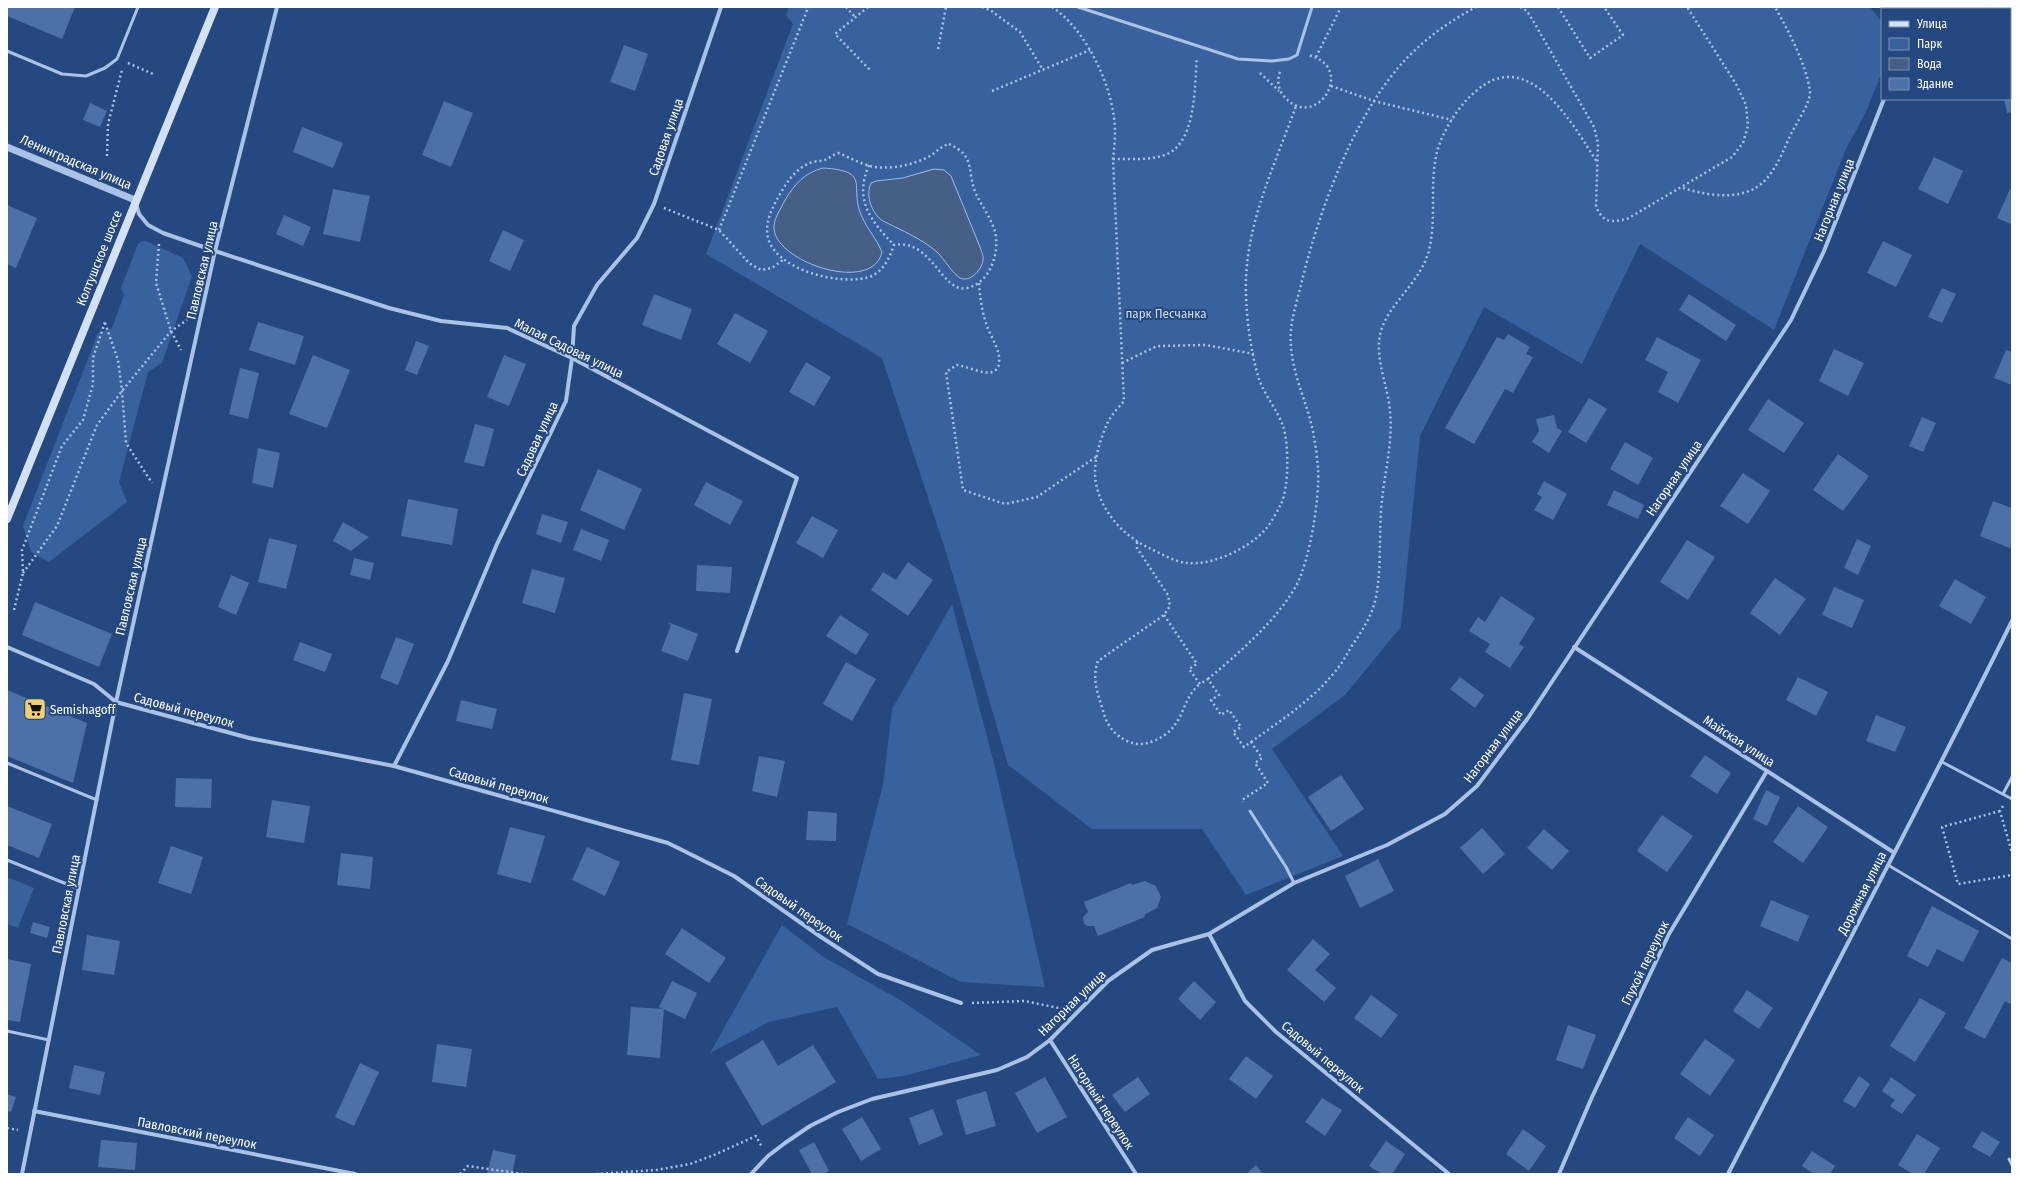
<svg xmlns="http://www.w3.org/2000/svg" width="2019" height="1181" viewBox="0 0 2019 1181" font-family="'Fira Sans Condensed',sans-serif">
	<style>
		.green { fill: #38619d }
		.water { fill: #455f87; stroke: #9dbde7 }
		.building { fill: #4c71a8 }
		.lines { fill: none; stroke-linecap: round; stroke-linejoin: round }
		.path { stroke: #a9c2e6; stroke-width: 2.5; stroke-dasharray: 2 3; stroke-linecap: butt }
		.service { stroke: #a9c2e6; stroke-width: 3 }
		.minor { stroke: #a9c2e6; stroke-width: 4 }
		.tertiary { stroke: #a9c2e6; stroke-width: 7 }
		.secondary { stroke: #d3e1f6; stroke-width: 8 }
		.labels { text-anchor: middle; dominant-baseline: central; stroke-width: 4; stroke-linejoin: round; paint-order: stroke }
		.street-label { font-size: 13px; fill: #fff; stroke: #24487f }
		.park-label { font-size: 13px; fill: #cdddf5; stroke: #24487f }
		.poi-label { font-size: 13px; fill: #fff; stroke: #24487f; text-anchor: start }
	</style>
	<rect width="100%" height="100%" fill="#24487f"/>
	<g class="green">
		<path d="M789,7H1870L1882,22V72L1866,112L1846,149L1774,330L1640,244L1582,364L1484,307L1420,436L1401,627L1345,695L1272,749L1343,856L1246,895L1202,829H1092L1008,765L947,555L882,358L706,254L793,24L786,15Z"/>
		<path d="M142,241H146L183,258L192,276L162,363L148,372L119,482L127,502L49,562L31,552L23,526L98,333L112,328L124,295L121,288L138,244Z"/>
		<path d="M952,604L995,767L1045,987L961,982L847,924L883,785L892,709Z"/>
		<path d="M7,877L34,888L18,928L7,924Z"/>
		<path d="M782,925L825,958L902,1001L981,1055L904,1076L878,1079L837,1007L769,1022L710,1053Z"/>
	</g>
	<g class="water">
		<path d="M823,168C873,171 848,187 862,217C867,229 877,239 882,252C873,294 777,263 774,229C773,219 781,209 785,200C795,184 804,173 823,168Z"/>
		<path d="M934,169L944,170L951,176L980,247C981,251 984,256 983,259C983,269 970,283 960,278C953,274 944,259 937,252C922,239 901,230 883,221C872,214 865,196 871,183L876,181L903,178Z"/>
	</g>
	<g class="building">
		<path d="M7,7H75L62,39L7,16Z"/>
		<path d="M1989,7H2012V32H2010V9H1989Z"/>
		<path d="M624,45L648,54L635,91L610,82Z"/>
		<path d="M2012,83V112L2007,113L2004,99H2010V84Z"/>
		<path d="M444,101L473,113L451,167L422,155Z"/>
		<path d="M90,103L107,111L100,127L83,120Z"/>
		<path d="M302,127L343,143L333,168L293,152Z"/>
		<path d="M1934,157L1963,171L1948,204L1918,189Z"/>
		<path d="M333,189L370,196L360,242L323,234Z"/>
		<path d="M2010,189H2012L2011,224L1997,218Z"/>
		<path d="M7,205L37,218L16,268L7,264Z"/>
		<path d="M284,215L311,227L303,246L276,234Z"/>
		<path d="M503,230L524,240L510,271L489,261Z"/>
		<path d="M1883,241L1912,255L1896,287L1867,273Z"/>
		<path d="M1942,288L1956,294L1942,323L1928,317Z"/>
		<path d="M654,294L692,309L681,340L642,325Z"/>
		<path d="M1689,294L1736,325L1726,341L1679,310Z"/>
		<path d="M735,313L768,331L750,363L717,344Z"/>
		<path d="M258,322L304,336L295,365L249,350Z"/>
		<path d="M1508,334L1530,347L1526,354L1533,357L1513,393L1505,389L1474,444L1445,428L1497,337L1504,340Z"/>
		<path d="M1657,337L1701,360L1678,403L1658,392L1668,372L1645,360Z"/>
		<path d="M416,341L429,346L417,375L405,370Z"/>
		<path d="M1834,349L1864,363L1848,396L1819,381Z"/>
		<path d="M2006,350L2012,352V385L1994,378Z"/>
		<path d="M313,355L350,370L327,428L289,414Z"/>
		<path d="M504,355L526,364L509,406L487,397Z"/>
		<path d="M806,362L831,377L814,406L789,392Z"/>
		<path d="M240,368L259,373L248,419L229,414Z"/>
		<path d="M1589,398L1607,409L1586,443L1568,432Z"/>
		<path d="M1768,399L1804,423L1784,453L1748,430Z"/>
		<path d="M1554,415L1557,428L1562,431L1549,453L1532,442L1539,431L1536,419Z"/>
		<path d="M1922,417L1936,423L1923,452L1909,446Z"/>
		<path d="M475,424L494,429L484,467L464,462Z"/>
		<path d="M1625,442L1653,458L1638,485L1610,469Z"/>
		<path d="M258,448L280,453L273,488L252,483Z"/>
		<path d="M1838,454L1869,476L1843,511L1813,490Z"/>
		<path d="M598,469L642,489L624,530L580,510Z"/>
		<path d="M1743,473L1770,491L1748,524L1720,506Z"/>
		<path d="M1544,481L1567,494L1553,520L1534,510L1542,497L1537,494Z"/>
		<path d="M706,482L743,501L730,525L694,505Z"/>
		<path d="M1614,490L1644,505L1638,519L1607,505Z"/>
		<path d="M408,499L458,509L452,545L401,536Z"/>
		<path d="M1993,501L2012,508V549L1980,536Z"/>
		<path d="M542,514L568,522L561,543L536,534Z"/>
		<path d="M812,516L838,530L823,558L796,543Z"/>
		<path d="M343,522L369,537L351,551L333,541Z"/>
		<path d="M581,529L609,540L601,561L573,550Z"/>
		<path d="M269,538L297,545L286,589L258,582Z"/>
		<path d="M1857,539L1871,546L1858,575L1844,568Z"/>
		<path d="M1687,540L1715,557L1688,600L1660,582Z"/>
		<path d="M354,558L374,563L370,580L350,575Z"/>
		<path d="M908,562L933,580L908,616L871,590L883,572L896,580Z"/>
		<path d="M697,565L732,567L730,593L696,591Z"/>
		<path d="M532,569L565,578L555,613L522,603Z"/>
		<path d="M231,575L249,583L236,615L218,607Z"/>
		<path d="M1775,578L1806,599L1780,635L1750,613Z"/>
		<path d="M1955,579L1986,597L1971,624L1939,606Z"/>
		<path d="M1834,587L1864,600L1852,628L1822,615Z"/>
		<path d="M1501,596L1535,618L1519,644L1524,647L1510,668L1485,652L1490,644L1469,631L1478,617L1485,622Z"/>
		<path d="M35,602L112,634L99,667L22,635Z"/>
		<path d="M840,615L869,634L856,655L826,636Z"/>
		<path d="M668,622L698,634L688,661L661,651L671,625Z"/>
		<path d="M396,637L414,644L398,685L380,678Z"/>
		<path d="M300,642L332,654L325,672L293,660Z"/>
		<path d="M846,662L876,679L852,721L823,704Z"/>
		<path d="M1460,677L1484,695L1475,708L1450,689Z"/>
		<path d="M1798,677L1828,692L1816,716L1786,700Z"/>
		<path d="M7,690L87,723L73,783L7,756Z"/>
		<path d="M684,693L712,699L699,765L671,760Z"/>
		<path d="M461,700L497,709L492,729L456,721Z"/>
		<path d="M1876,715L1906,727L1895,752L1866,741Z"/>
		<path d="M1705,755L1731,773L1717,794L1690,776Z"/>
		<path d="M759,756L785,761L777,797L752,791Z"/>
		<path d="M1341,775L1364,809L1331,831L1308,797Z"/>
		<path d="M176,778L212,779L211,808L175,807Z"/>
		<path d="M1766,790L1780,797L1767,826L1753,819Z"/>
		<path d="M272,800L310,806L304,843L266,837Z"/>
		<path d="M7,806L52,824L39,858L7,845Z"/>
		<path d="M1798,806L1828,827L1803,863L1773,842Z"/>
		<path d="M808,811L837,813L836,841L806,840Z"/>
		<path d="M1662,815L1693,836L1667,872L1637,851Z"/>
		<path d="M510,827L545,836L531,883L497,874Z"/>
		<path d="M1482,828L1505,854L1483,874L1460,848Z"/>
		<path d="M1544,829L1569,851L1552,870L1527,848Z"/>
		<path d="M171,846L203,857L191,894L158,883Z"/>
		<path d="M587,847L620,862L605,896L572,880Z"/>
		<path d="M341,853L373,857L370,889L337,885Z"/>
		<path d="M1378,859L1394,891L1360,908L1345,876Z"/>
		<path d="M1145,881L1156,886L1161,897L1157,908L1144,915L1145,917L1098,936L1094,926H1087L1084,924L1083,917L1088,912L1084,902L1131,883L1132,885Z"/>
		<path d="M1771,900L1809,916L1798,942L1760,926Z"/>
		<path d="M1932,906L1979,931L1963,962L1937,949L1928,967L1907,956Z"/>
		<path d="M33,922L50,927L47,938L30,933Z"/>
		<path d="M682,928L726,958L709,983L665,954Z"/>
		<path d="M87,935L120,941L114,975L82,970Z"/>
		<path d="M1313,939L1330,954L1315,970L1336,988L1324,1002L1287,970Z"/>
		<path d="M2002,958L2012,963V1005L2005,1001L1985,1039L1964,1028Z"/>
		<path d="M7,959L31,964L20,1022L7,1020Z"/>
		<path d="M672,981L697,993L685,1019L659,1007Z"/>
		<path d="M1194,981L1216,1002L1200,1020L1178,999Z"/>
		<path d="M1747,990L1773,1008L1759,1029L1733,1011Z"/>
		<path d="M1371,995L1398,1015L1381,1038L1354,1018Z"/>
		<path d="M1920,998L1946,1013L1915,1062L1890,1046Z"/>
		<path d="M631,1007L664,1009L660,1058L627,1055Z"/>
		<path d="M1568,1025L1596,1035L1583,1069L1556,1060Z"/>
		<path d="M1705,1039L1735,1060L1710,1096L1680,1074Z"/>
		<path d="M763,1040L778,1066L813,1045L836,1082L762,1126L725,1063Z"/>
		<path d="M437,1044L472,1049L466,1087L432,1082Z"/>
		<path d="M1246,1056L1273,1076L1256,1099L1229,1079Z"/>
		<path d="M360,1063L379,1072L354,1126L335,1117Z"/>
		<path d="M74,1065L105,1072L100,1095L69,1088Z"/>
		<path d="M1859,1076L1870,1084L1855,1108L1843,1101Z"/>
		<path d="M1045,1077L1067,1117L1037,1133L1015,1093Z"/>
		<path d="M1138,1077L1150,1094L1125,1112L1112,1095Z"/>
		<path d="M1891,1077L1916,1095L1902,1114L1890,1106L1895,1100L1882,1091Z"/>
		<path d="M986,1091L996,1126L966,1135L956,1100Z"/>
		<path d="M7,1094L16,1097L11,1112L7,1111Z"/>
		<path d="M1322,1098L1342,1110L1325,1136L1305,1122Z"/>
		<path d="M933,1109L943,1135L919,1145L909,1118Z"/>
		<path d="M862,1117L881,1149L861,1161L842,1129Z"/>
		<path d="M1688,1117L1714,1135L1700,1156L1674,1138Z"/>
		<path d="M1523,1129L1546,1146L1529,1171L1506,1154Z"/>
		<path d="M1982,1131L2000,1142L1990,1157L1972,1147Z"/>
		<path d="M1917,1134L1940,1148L1924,1174H1913L1898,1165Z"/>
		<path d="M101,1140L137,1143L135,1170L98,1167Z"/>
		<path d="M1386,1141L1405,1154L1392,1174H1382L1369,1166Z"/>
		<path d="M814,1142L829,1171L823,1174H812L799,1150Z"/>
		<path d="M493,1150L516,1155L512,1174H487Z"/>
		<path d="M1812,1151L1835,1166L1830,1174H1814L1802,1166Z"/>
		<path d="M1256,1165L1263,1174H1246Z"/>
	</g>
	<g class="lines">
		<g class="path">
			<path d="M805,7H811"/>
			<path d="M846,7L855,17"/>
			<path d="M868,7L835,34L870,70"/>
			<path d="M982,7L990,10L1020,32L1043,70"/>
			<path d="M1052,7C1087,30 1115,90 1115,132C1115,141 1114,150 1113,159L1124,401C1119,407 1112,414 1108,422C1101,437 1095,456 1095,472C1095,505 1121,535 1149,548C1160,553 1175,562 1187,563C1212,566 1249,548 1265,530C1271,523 1277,512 1281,504C1289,488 1289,443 1283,426C1278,411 1265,396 1259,379C1250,351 1245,308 1246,279C1248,219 1276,162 1296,106"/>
			<path d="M1520,7L1527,11L1535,24L1594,127L1598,143L1596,207C1605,224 1610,222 1627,219L1732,157L1743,143L1748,126L1746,105L1736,84L1687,7"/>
			<path d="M1558,7L1590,58L1623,35L1604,7"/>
			<path d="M938,49L946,7"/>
			<path d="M1316,57L1341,7"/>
			<path d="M128,63L153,74"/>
			<path d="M1280,72C1277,79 1278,89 1283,95C1314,135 1359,67 1308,55"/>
			<path d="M1260,73L1279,91"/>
			<path d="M1331,86L1374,101L1452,120"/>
			<path d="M992,91L1090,50"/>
			<path d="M949,144C977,157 966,171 976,194C982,206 991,218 995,232C1000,253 990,283 967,288C942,294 932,238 894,245C890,257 884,270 872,276C843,287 777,271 768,238C765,224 770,213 776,201C785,185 795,167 813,162C817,161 821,161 825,160C829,158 833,155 838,153C849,157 859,163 870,166C888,170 909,166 926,158C935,154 939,147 949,144Z"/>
			<path d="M107,156L108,124L122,70"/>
			<path d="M1113,159C1129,159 1147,160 1162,156C1197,146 1194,88 1197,58"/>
			<path d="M869,165C854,200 870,220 894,245"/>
			<path d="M1683,188C1712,197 1751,203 1771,173C1780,161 1785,146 1792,132C1797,122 1811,102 1810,91C1806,64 1788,30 1775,7"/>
			<path d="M664,208L719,230L749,263L761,270L772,268L784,259"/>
			<path d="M719,230L808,8"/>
			<path d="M159,244L156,283L171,331L181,350"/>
			<path d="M979,283C980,298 982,312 987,326C991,337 1001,351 999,363C999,367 996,371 992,372C985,375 965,366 957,365L946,372L963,490L1005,504L1037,497L1096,457"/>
			<path d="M105,323L118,360L122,391L126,443L152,483"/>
			<path d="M1122,363L1157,346L1206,345L1254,354"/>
			<path d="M1137,542V548L1168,595L1170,606L1164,615L1098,661C1091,679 1099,697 1104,714C1108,727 1115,735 1127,741C1136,745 1144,745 1153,741C1186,729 1180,699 1200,684"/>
			<path d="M23,573L57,526L97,425L122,391L171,331L187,320"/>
			<path d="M14,610L23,573L22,550L62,446L83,420L93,384V358L105,322"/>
			<path d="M1164,615L1197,664L1189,669L1200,684L1208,679L1219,695L1211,700L1221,715L1229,710L1241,727L1233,732L1244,747L1251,742L1262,758L1255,763L1268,783L1242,800L1243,802"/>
			<path d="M1208,679C1239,653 1276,621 1296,586C1310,560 1320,497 1318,468C1317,458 1316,447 1314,437C1309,406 1293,378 1291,346C1289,327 1295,308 1300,289C1317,217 1349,127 1397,69C1418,44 1446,23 1476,7"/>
			<path d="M1251,742C1280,721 1311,701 1334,673C1341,665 1346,656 1351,647C1360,634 1368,622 1373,608C1383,579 1378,532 1382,500C1385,471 1393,441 1390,411C1388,386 1375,360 1380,335C1386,305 1421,283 1429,250C1437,218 1429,184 1437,152C1442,132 1459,105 1475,92C1528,44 1572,123 1597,162"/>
			<path d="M2003,806L2000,811L2012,853"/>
			<path d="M2000,811L1942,827L1958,884L2012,875"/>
			<path d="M972,1003L1024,1001L1064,1009"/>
			<path d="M7,1128L18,1130"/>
			<path d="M460,1174L468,1166L523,1174"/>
			<path d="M596,1174L656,1170L690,1164L714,1155L756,1136L762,1147"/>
		</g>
		<g class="service">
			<path d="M1078,7L1238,59L1272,61L1289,59L1297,55L1312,7"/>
			<path d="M7,51L62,74L86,76L105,68L117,59L138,7"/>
			<path d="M1942,762L2012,799"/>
			<path d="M7,763L97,800"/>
			<path d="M2003,794L2012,777"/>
			<path d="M1250,811L1286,867L1294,883"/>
			<path d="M7,860L79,889"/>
			<path d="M1888,865L2012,939"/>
			<path d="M7,1031L49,1040"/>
			<path d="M2009,1159L2012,1165"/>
		</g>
		<g class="minor">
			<path d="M1910,9L1911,7"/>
			<path d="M136,203L139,214L148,225L163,233L215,251L389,308L441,321L507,328L572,358L797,478L737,651"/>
			<path d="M7,647L94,684L116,702L249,738L394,766L668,843L734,876L821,937L878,974L961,1003"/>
			<path d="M1574,647L1893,852"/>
			<path d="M394,766L448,661L497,544L566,401L572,358L574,326L597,285L637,238L654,204L721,7"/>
			<path d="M1209,934L1245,1001L1276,1032L1449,1174"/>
			<path d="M1050,1040L1136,1174"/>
			<path d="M34,1111L355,1174"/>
			<path d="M22,1174L116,702L215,251L277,7"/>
			<path d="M751,1174L768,1156L785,1143L810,1126L838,1112L872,1099L997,1070L1027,1057L1050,1040L1108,981L1152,950L1209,934L1294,883L1387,845L1445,814L1477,786L1528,718L1791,320L1824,251L1884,99"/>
			<path d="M1559,1174L1592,1097L1669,934L1767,771"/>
			<path d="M1728,1174C1823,990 1920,807 2012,621"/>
		</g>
		<path class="tertiary" d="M7,147L135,200"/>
		<path class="secondary" d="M7,519L215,7"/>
	</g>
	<defs>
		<g id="supermarket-square" transform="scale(1.15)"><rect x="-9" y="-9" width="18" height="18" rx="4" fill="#f1d06d" stroke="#24487f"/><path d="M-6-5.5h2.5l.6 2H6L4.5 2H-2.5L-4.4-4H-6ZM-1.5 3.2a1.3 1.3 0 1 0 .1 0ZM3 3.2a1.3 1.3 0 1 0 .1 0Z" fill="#111"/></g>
	</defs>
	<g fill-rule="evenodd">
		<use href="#supermarket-square" x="35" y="709"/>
	</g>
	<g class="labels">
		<g class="street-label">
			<text transform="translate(666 137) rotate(-71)">Садовая улица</text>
			<text transform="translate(76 162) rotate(23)">Ленинградская улица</text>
			<text transform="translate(1834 200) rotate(-68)">Нагорная улица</text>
			<text transform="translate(99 258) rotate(-68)">Колтушское шоссе</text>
			<text transform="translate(202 270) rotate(-77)">Павловская улица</text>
			<text transform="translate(569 348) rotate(26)">Малая Садовая улица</text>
			<text transform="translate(537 439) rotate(-65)">Садовая улица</text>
			<text transform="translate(1674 478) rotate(-56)">Нагорная улица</text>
			<text transform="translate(131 586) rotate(-77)">Павловская улица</text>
			<text transform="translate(184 710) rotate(15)">Садовый переулок</text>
			<text transform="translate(1739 741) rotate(33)">Майская улица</text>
			<text transform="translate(1493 746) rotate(-53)">Нагорная улица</text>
			<text transform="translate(499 785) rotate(16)">Садовый переулок</text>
			<text transform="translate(1862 893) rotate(-63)">Дорожная улица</text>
			<text transform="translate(66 904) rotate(-79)">Павловская улица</text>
			<text transform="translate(799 909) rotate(35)">Садовый переулок</text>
			<text transform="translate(1645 963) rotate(-64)">Глухой переулок</text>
			<text transform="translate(1072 1003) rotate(-44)">Нагорная улица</text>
			<text transform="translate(1323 1057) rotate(40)">Садовый переулок</text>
			<text transform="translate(1101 1102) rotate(57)">Нагорный переулок</text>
			<text transform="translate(197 1133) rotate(11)">Павловский переулок</text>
		</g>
		<g class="park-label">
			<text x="1166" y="313">парк Песчанка</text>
		</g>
		<g class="poi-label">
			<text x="50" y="709">Semishagoff</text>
		</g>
	</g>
	<rect width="2019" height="1181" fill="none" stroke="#ffffff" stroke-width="16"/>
	<rect x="1881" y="8" width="130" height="92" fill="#24487f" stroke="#7c91b2"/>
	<rect x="1889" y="21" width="20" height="6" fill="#d3e1f6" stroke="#7c91b2"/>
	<text x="1917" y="28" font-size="12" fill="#ffffff">Улица</text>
	<rect x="1889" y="38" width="20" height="12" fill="#38619d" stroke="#7c91b2"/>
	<text x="1917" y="48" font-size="12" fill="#ffffff">Парк</text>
	<rect x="1889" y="58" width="20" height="12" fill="#455f87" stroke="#7c91b2"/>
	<text x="1917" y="68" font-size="12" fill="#ffffff">Вода</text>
	<rect x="1889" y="78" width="20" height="12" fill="#4c71a8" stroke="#7c91b2"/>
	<text x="1917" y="88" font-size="12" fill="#ffffff">Здание</text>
</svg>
